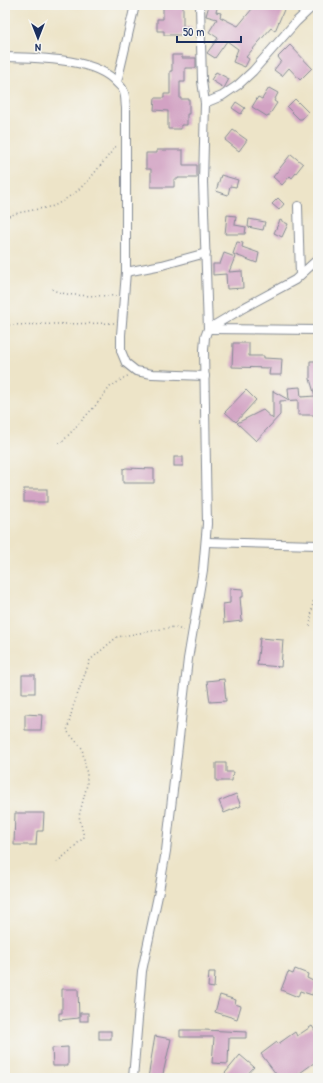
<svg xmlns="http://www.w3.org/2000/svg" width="323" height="1083" viewBox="0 0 323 1083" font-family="'Patrick Hand',sans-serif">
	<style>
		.building { fill: #d2a2c3 }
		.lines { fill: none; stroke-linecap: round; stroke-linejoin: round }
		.street-casing { stroke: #848a93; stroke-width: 10 }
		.path { stroke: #848a93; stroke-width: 1.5; stroke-dasharray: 1 3; stroke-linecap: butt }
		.street { stroke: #fff; stroke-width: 8 }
	</style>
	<rect width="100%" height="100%" fill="#f6f6f2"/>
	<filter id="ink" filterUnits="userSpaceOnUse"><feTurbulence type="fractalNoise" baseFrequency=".025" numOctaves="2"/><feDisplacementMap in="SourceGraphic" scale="8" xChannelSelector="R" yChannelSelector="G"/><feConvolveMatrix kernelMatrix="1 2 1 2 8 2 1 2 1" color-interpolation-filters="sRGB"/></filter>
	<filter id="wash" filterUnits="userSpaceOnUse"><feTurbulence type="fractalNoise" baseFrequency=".012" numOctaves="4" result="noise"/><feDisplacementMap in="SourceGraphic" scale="16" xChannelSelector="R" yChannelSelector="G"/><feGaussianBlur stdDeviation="0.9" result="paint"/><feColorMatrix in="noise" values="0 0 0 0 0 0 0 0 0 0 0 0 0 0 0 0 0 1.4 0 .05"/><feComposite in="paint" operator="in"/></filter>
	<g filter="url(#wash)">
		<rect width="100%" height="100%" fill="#ede4c8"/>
		<g id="blocks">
			<g class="building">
				<path d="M163,5H183V27H191V35H164V31H157V19H163Z"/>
				<path d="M209,5H218L216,12L221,13L220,17L238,26L252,9L243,5H286L275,31L271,28L246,57L249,59L245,67L233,62L238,49L227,41L215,58L207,53L218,38L209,32L217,19L206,16Z"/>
				<path d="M290,45L312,68L300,80L289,68L282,76L274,70L281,61L278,57Z"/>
				<path d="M172,55H182V58H196V68H185V82H180V99H189V114H187V125H181V129H168V111L154,110L155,98H164V94H170V71H172Z"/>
				<path d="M216,72L229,79L224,88L211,80Z"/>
				<path d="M269,88L278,93L274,101L277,103L268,117L252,107L258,97L262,99Z"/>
				<path d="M295,99L308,112L302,119H299L287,107Z"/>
				<path d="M236,102L245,108L241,114L232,108Z"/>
				<path d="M233,130L247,140L239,151L225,140Z"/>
				<path d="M157,150H183V165H197V178H178V179H174V187H151V169H146V153H157Z"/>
				<path d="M291,154L303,164L292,178L290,176L282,185L273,177Z"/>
				<path d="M221,175L238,180L236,187L230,186L228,195L216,191Z"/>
				<path d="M278,198L284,204L279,210L272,204Z"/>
				<path d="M227,215L236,216L235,225L246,227L245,234H225Z"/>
				<path d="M249,219L265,222L263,230L248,227Z"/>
				<path d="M280,220L288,224L282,237L274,233Z"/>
				<path d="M237,242L243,243L242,247L259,253L257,263L233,254Z"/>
				<path d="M224,253L235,257L229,272L242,271L243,288L227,289L226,274L213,275V264H220Z"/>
				<path d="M233,343H249V356H264V358L282,359L281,375H269L270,368L232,367Z"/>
				<path d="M310,361H318V415H298V400L280,401V415L256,441L237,423L263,410L273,419V391L289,400L288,388L300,387L301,397L315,396L310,379Z"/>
				<path d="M246,390L256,400L236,422L225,412Z"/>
				<rect x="174" y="457" width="9" height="9"/>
				<path d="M126,468L154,469V483H123V469Z"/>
				<rect x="24" y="489" width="23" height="13"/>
				<path d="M230,588L243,589V597H240L242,621L224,623L223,604L230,603Z"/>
				<path d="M260,638L283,640L281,667L257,665Z"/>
				<rect x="22" y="675" width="13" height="18"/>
				<path d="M224,679L226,701L210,702L207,681Z"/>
				<path d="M25,714L42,715L41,730H25Z"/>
				<path d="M216,763H226V772H233L232,781H216Z"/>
				<path d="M236,794L241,806L224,813L219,801Z"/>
				<path d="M15,813H44L43,831H37L36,845H14Z"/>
				<path d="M295,969L308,974L307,978L317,983L312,995L300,991L298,997L281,990L288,972L293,974Z"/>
				<path d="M209,972H215L214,988L208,987Z"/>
				<path d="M62,989H78L79,1018L59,1020V1013H62Z"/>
				<path d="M220,995L236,1000L235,1004L241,1006L237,1019L215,1012Z"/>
				<rect x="80" y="1013" width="8" height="8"/>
				<path d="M312,1026L318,1035V1060L293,1078H279L261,1054L277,1042L278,1044L295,1032L297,1036Z"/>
				<path d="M180,1030H204L246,1032V1038H229L228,1064L212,1063L214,1037H180Z"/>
				<rect x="99" y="1031" width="12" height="8"/>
				<path d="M155,1036L171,1039L162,1078H148Z"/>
				<path d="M68,1047V1066H53L52,1048Z"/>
				<path d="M240,1055L254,1067L244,1078H221Z"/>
			</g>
		</g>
	</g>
	<g filter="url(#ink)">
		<use href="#blocks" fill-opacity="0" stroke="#848a93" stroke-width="1"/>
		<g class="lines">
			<g class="street-casing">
				<g id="street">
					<path d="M200,5L202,81L205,103L203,182L208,329L318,330"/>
					<path d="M5,57C36,58 95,57 117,83C119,85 122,87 123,90C126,95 125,102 126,108V272L121,335V351L126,363L136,371L152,374L205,376"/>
					<path d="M117,82L135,5"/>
					<path d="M205,103L222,96L238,85L253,71L296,22L314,5"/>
					<path d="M298,206L300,275"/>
					<path d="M126,272L162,265L206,253"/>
					<path d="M206,542L318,545"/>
					<path d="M133,1078L142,971L159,891L166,851L188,659L203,570L207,524L204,350L205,337L208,329L245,307L295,280L318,259"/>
				</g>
			</g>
			<g class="path">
				<path d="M5,217L18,213L54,206L61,202L76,192L88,181L117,145"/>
				<path d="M52,289C65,298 99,295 116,296"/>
				<path d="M5,325L114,323"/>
				<path d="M59,443L63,441L96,405L110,387L129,375"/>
				<path d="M310,626L313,602H318"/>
				<path d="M57,862L70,851L84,837L79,816L87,785V775L82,748L67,731L73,707L90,660L117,637L174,627L185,631"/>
			</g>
			<use href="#street" class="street"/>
		</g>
	</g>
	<rect width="323" height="1083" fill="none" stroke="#f6f6f2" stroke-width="20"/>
	<g transform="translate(38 38) rotate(180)" stroke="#f6f6f2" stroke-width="3" paint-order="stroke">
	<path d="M0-3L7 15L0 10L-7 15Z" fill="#1b2f5e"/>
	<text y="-6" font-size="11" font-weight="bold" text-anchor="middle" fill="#1b2f5e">N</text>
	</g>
	<path d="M177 36v6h64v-6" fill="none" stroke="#1b2f5e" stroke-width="2"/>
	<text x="183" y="36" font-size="12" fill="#1b2f5e" stroke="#f6f6f2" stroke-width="3" paint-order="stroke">50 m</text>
</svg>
